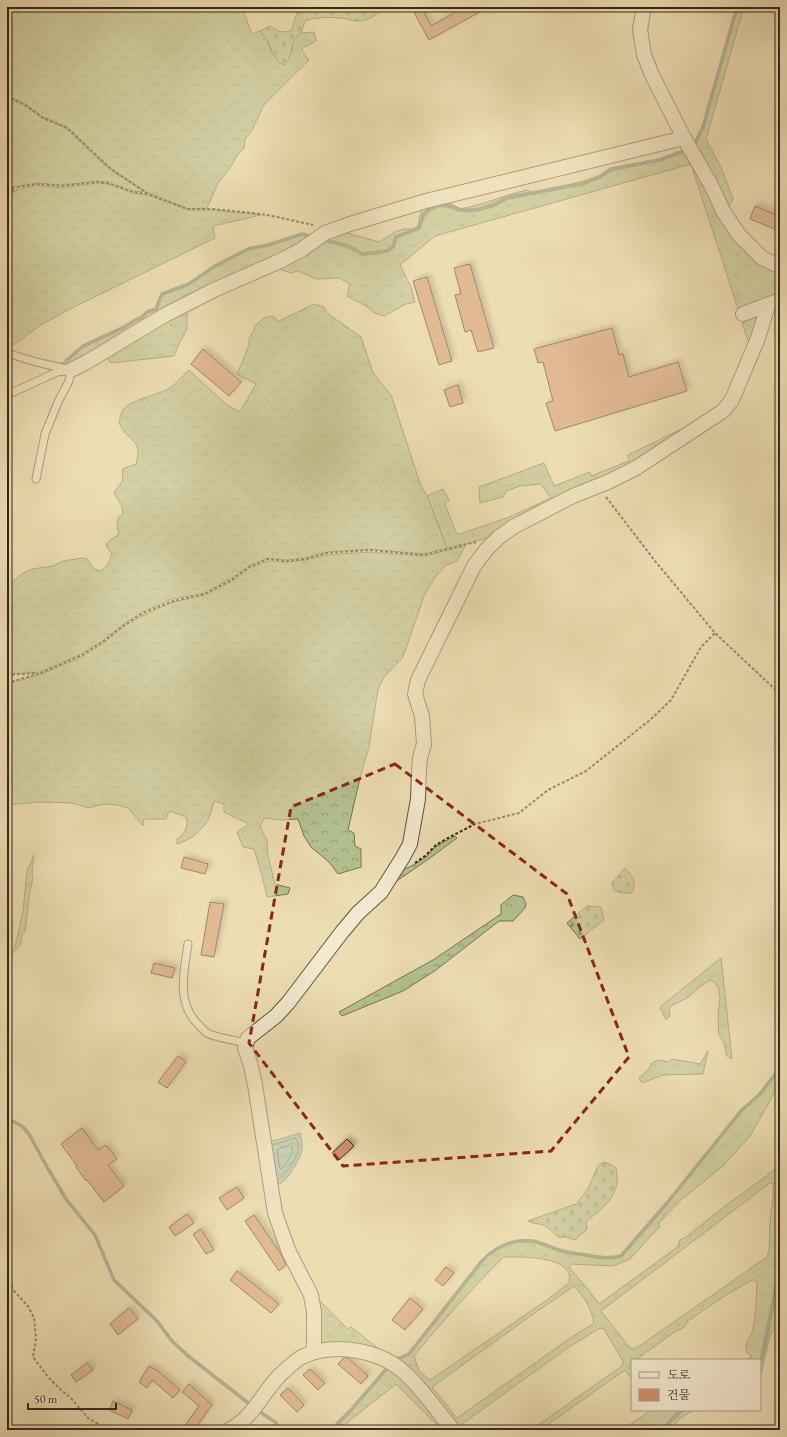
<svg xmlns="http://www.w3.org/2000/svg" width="787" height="1437" viewBox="0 0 787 1437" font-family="'EB Garamond','Noto Serif KR',serif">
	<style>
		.grass { fill: url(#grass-tufts); stroke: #747556; fill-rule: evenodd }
		.forest { fill: url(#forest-crowns); stroke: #747556 }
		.cemetery { fill: url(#cemetery-stones); stroke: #747556 }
		.water { fill: url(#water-waves); stroke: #718074 }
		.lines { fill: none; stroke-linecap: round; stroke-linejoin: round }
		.shore { stroke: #667266; stroke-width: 1 }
		.stream { stroke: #718074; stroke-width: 3.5 }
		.building { fill: #d3906f; stroke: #34281d; filter: url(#shadow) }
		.service-casing { stroke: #625542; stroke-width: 9 }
		.minor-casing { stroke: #625542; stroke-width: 16 }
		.path { stroke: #34281d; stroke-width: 2; stroke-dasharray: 3 2; stroke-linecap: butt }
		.service { stroke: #f3e9ce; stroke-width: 7 }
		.minor { stroke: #f3e9ce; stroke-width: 14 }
		.marked { fill: none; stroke: #8f2418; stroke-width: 3; stroke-dasharray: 8 5; stroke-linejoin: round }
	</style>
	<defs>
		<pattern id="grass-tufts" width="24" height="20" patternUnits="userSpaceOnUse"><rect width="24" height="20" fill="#b3c290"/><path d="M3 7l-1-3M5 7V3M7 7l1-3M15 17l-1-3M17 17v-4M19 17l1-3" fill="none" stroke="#929e75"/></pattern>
		<pattern id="forest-crowns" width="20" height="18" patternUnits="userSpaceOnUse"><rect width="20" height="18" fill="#b3c290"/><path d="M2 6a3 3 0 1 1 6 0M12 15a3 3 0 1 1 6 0" fill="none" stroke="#929e75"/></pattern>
		<pattern id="cemetery-stones" width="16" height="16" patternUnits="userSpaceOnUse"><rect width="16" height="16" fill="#b3c290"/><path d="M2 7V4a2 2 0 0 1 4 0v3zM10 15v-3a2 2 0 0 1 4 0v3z" fill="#929e75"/></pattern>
		<pattern id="water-waves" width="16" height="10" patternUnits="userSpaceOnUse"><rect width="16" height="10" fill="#99bbae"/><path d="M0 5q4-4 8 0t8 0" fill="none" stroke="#7e988d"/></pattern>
		<filter id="shadow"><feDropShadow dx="3.5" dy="-3.5" stdDeviation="2" flood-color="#0004"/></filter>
	</defs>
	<rect width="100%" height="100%" fill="#edddb3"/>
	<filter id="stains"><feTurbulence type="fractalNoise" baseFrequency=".005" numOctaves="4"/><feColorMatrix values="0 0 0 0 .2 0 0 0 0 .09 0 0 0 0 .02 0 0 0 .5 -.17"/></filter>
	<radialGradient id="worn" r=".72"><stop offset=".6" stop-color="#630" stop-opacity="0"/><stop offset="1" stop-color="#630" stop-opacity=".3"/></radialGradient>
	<g class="grass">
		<path d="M684,152L688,153C706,184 723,228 749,253C758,261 769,267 780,273V295L738,309L691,164L435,236L400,265L411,287L415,302L406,304L384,316L375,313L366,306L347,296L350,284L339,278L316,279L298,271L291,273L275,268L187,308V329L178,346L174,356L111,363L104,355L105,352L110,348C149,326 188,305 228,286C258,272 292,262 318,241C334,244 348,245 361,256L388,252L394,248L397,238L420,229L425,215L430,211L438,207H447L459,211L469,212L477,211L492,207L508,199L583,185L600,178L612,171L660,161Z"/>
		<path d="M527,190L533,193C524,193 516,194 508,196C495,201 484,209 470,210C458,210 448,201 436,204C423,208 423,217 418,227C419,223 419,216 421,212C429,197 449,200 460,209C483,205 504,195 527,190Z"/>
		<path d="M404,229H414L395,236L392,247L387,250L362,253C350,243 337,242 322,239L337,230L379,242L397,231Z"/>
		<path d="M302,235L312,237L70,369L54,366L67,361L84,347L125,328L137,320L142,319L147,312L157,309L163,295L189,285L215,267L249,250L269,246Z"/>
		<path d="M762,314L755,338L730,400L722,410L634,466L573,494L501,531L484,539L447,548L427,496L443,489L449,500L445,504L457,535L507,518L551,498L541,484L520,486L506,491L503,497L480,503L479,487L544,463L554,486L590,472L591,476L629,461L628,455L698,421L723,406L749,343L742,323Z"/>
		<path d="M455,836L457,838L430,858L388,887L399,872L417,863L426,857L436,846Z"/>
		<path d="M34,855L32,872L33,878L30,891L25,932L22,935L21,944L12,954L7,967C7,960 9,951 15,947L23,911L27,871Z"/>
		<path d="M513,895L523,897L526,904L525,908L513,921H499L436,970L403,991L342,1016L339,1012L433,960L501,914V905Z"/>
		<path d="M721,958L732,1059L727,1056L724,1043L719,1035L718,1016L720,998L718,987L714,982L710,980L696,990L689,997L671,1006L669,1009L670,1016L666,1020L660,1007Z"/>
		<path d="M708,1051L703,1074L663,1075L642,1083L639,1078L648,1070L652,1063L659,1060L668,1062L672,1059L700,1064Z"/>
		<path d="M780,1069V1080L770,1101L750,1136L723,1166L681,1200L658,1224L660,1226L630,1259L626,1261L612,1266L572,1264L569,1267L591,1293L599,1304L672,1251L678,1246L680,1240L686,1237L721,1209L776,1169L780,1160V1281L775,1285L760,1360H745L751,1357V1355L747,1353C744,1345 749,1339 752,1332C756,1320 756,1296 757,1283L755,1280H752L726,1295L688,1321L683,1328L673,1333L636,1360H632V1363L629,1365L632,1369V1379L625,1370L540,1430H531L622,1366L623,1361L604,1329L600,1328L566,1349L461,1425L465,1430H457L396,1361L410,1354L491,1252L502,1246L516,1242H533L561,1252L597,1258L613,1259L621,1256L629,1249L668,1203L741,1112L760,1095ZM770,1183L773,1184C774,1197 771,1209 770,1222C769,1234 771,1246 767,1257L638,1347L633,1349L630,1348L601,1311ZM504,1257C520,1257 576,1255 569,1283L547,1300L430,1380L419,1371L414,1356C442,1322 472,1288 504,1257ZM574,1286C585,1298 591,1307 594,1323L569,1339L457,1418L432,1387L529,1317Z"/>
		<path d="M780,1284V1324L773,1330L770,1336L762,1371L760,1373V1367L764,1355L778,1286Z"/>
		<path d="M313,1294L348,1329L351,1327L393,1360L316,1347Z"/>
		<path d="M391,1366L448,1430H442L396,1384L338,1430H332L352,1410Z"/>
		<path d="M651,1410H679L668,1421L663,1430H646L637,1426L633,1430H622Z"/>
		<path d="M685,1410H694L679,1419L671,1430H666C670,1422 676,1415 685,1410Z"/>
	</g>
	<g class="forest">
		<path d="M7,7H242L252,34L260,31L267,40L272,54L291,53L293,42L301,33L314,32L316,41L301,49L309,60L264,105L252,130L245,139L244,148L238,154L230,168L218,183L207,208L188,209L149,193L111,169L94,154L68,127L43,117L26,104L7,96Z"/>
		<path d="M738,7H744L706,139L721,167L733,199L728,209L693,147L698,141L703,127Z"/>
		<path d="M7,97L25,105L42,118L67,128L93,155L111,170L145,192L133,191L108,182L97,181L62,185L37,183L7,188Z"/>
		<path d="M97,183L108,184L133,193L148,195L188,210H213L261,215L213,226L215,238L72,308L39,326L15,344L7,343V195L20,189L37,185L62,188Z"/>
		<path d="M314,304L324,307L327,313L361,337L373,373L391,395L421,486L427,496L447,548L423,554L370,549L327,552L305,558L287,560L268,558L249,566L232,578L204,593L172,599L142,612L122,625L104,640L81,654L41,672L7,674V587L23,573L32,569L53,566L63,561L82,558L87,559L93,568L100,571C107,567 110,561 112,554L106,546L109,541L119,534L117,527L118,518L123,514L122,506L114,493L123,480L122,469L136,464C144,436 126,443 119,422C120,418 121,413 123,410C131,399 155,396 168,389C176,384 182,376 189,370L227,405L240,412L256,384L237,374L249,345V339L256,325L264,318L273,316L279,321Z"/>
		<path d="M465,546L457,561L445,566L435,577L424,596L403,657L384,677L378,689L369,747L360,778L348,830L354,833L355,846L361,849V867L338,874L329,862L311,847L304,836L298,819L279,820L264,818L260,827L267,839L268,856L275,884L290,888L288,894L267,897L262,875L254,849L243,847L237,832L249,824L224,812V804L214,801C209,824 200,836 177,844V839C185,834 189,826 186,817L169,811L166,819H144L143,826L128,808L117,805L105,804L88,808L73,803L39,802L18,804H7V684L42,674L83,656L105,642L123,627L143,615L173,602L205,595L234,580L250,568L268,561L287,562L306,560L327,555L370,552L424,556Z"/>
	</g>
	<g class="cemetery">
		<path d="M299,7H386C379,13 370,20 361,21C353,22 347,18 339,18C327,17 317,17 305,21L301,33L293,42L291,53L288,60L284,65L277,61L267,40L260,31L270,26L280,32L291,31Z"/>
		<path d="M625,868C632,876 638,883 631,893H622L614,890L612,883Z"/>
		<path d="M587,906L601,907L604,920L580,939L567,923Z"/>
		<path d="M604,1162L612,1165L616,1168C622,1195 604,1207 586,1222L587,1229L575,1240L566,1237H558C553,1233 549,1227 543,1225C537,1223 533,1224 528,1221L576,1204L588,1189L598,1166Z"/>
	</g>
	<path class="water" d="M300,1133C301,1138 303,1144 302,1149C301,1158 288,1181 279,1184C277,1185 275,1184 273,1184L266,1143Z"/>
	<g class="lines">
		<g class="shore">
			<path d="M273,1145L295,1138C307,1147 286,1174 278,1180"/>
			<path d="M291,1145L293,1147C292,1154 287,1166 280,1169L277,1150Z"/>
		</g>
		<g class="stream">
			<path d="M694,145L703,127L737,7"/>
			<path d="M322,240C337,243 350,244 362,254L387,251L393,247L396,237L418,228L424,214L429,210L437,205H447L459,210H476L492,206L508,198L582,183L599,177L611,169L659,160L684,151"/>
			<path d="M66,361L83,346L124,327L137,319L141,318L147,312L156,309L162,294L189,284L215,266L248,249L268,245L302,234L309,236"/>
			<path d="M7,1065L9,1050"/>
			<path d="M7,1118L23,1127L29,1134L47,1167L66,1199L95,1235L114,1280L157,1321L172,1341L187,1355L252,1406"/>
			<path d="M395,1360L409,1354L481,1262C495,1247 511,1238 533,1241C542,1243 551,1247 559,1250C568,1253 578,1254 587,1255C598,1258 609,1259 621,1256L667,1203L741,1111L760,1094L780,1068"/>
			<path d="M760,1364L763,1355L777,1285L780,1283"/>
			<path d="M257,1410L275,1422L281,1430"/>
			<path d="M331,1430L351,1410L389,1366"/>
			<path d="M665,1430L669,1422L683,1410"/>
		</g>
	</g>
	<g class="building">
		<path d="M411,7H421L431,26L465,7H489L429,40Z"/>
		<path d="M755,206L780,217V223L777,230L750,219Z"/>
		<path d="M470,264L494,348L478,352L471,330L465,332L455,295L461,294L454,268Z"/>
		<path d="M427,277L452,361L439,365L413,281Z"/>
		<path d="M612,328L619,355L623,354L629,377L678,362L687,391L555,431L546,403L553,401L543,362L538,363L534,349Z"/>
		<path d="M203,349L241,382L229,396L191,364Z"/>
		<path d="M458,385L463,403L450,407L444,390Z"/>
		<path d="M184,857L208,864L205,874L181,868Z"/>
		<path d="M210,902L224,904L214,957L201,955Z"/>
		<path d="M154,963L175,968L172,978L151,973Z"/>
		<path d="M178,1056L186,1062L167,1088L158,1082Z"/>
		<path d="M82,1128L98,1150L106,1145L117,1159L108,1165L124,1186L104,1202L87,1180L86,1181L76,1167L77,1166L61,1144Z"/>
		<path d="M347,1139L354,1146L339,1160L332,1153Z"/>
		<path d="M237,1187L244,1198L227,1210L219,1198Z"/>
		<path d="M187,1214L194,1223L175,1236L169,1227Z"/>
		<path d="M254,1215L281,1254L286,1265L279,1271L245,1221Z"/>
		<path d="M201,1229L214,1250L206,1254L193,1234Z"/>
		<path d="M446,1267L454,1273L443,1286L435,1280Z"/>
		<path d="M237,1271L279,1304L271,1313L230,1280Z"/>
		<path d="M410,1298L423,1309L405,1330L392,1320Z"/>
		<path d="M129,1308L138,1319L118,1335L110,1324Z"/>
		<path d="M344,1358H348L368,1376L361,1384L338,1364Z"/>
		<path d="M87,1363L93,1370L76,1382L71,1375Z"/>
		<path d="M149,1366L158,1371L180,1390L173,1398L152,1380L147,1388L139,1382Z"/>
		<path d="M310,1369L325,1383L318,1390L303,1375Z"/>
		<path d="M189,1384L212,1405L194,1430H182L199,1406L182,1392Z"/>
		<path d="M288,1388L304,1405L297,1412L280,1395Z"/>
		<path d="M113,1401L132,1410L128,1419L109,1410Z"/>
	</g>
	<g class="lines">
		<g class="service-casing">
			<g id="service">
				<path d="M7,353L36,362L67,369"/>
				<path d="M7,395L57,372L71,370"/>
				<path d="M36,479L45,434L58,402L69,381L71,370"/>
				<path d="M188,944C184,971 176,1003 198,1024C201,1027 204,1031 207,1033C214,1037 237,1041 246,1043"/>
			</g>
		</g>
		<g class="minor-casing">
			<g id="minor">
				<path d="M644,7L640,29L644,55L652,75L684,138L711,185L723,211L739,235L762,258L780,266"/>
				<path d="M743,314L780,300"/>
				<path d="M71,370L87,362L165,315L214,290L280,261L301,250L325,233L350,224L426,201L684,138"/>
				<path d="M313,1352L314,1343V1312L311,1295L289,1252L275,1213L255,1085L251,1066L245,1048L248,1038L276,1016L288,1003L342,932L358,913L381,892L403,857L410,844L418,799L419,770L420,758L424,744L422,716L415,694L418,680L474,566L486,550L499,537L513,527L573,496L608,482L636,468L723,411L732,400L758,338L768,305"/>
				<path d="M229,1430C253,1418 262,1393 280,1375C287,1369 296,1359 304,1356C335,1342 381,1350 406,1374C423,1390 438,1412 453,1430"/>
			</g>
		</g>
		<g class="path">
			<path d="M7,96L25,105L43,118L67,128L111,169L148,194L188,209H213L261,214L277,217L313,225"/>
			<path d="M7,189L37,184L62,186L97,182L108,183L133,192L147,194"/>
			<path d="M7,193L17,189"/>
			<path d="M606,497L655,561L715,633L780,694"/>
			<path d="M7,675L36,673"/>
			<path d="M7,683L41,673L82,655L104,641L123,626L143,613L173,601L205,594L233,579L249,567L268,559L287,561L305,559L327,553L370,550L424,555L476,542"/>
			<path d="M415,863L425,856L436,845L446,839L475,824L519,813L548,790L586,771L650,720L671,700L701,647L715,633"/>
			<path d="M7,1277L14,1291L28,1306L34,1318L36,1338L33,1357L48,1377L61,1390L70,1397L88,1418L102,1426L147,1427L158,1430"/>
		</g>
		<use href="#service" class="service"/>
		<use href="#minor" class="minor"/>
	</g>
	<path d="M0 0H787V1437H0ZM395,764L567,894L629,1057L551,1151L343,1166L249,1043L291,807Z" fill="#edddb3" fill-opacity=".55" fill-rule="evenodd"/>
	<path class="marked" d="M395,764L567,894L629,1057L551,1151L343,1166L249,1043L291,807Z"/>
	<rect width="787" height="1437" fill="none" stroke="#edddb3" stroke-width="24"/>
	<rect x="8" y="8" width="771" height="1421" fill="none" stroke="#34281d" stroke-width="2"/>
	<rect x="12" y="12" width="763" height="1413" fill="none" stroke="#34281d"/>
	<rect x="631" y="1359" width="130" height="52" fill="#f3e9ce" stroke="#a79c87"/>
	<rect x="639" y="1372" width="20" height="6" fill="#f3e9ce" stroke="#a79c87"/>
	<text x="667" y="1379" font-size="12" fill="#34281d">도로</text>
	<rect x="639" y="1389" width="20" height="12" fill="#d3906f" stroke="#a79c87"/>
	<text x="667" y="1399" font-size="12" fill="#34281d">건물</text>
	<path d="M28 1403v6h88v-6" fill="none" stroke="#34281d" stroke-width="2"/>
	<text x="34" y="1403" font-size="12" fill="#34281d" stroke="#f3e9ce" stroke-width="3" paint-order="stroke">50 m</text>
	<rect width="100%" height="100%" filter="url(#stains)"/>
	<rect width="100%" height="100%" fill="url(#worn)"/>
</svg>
